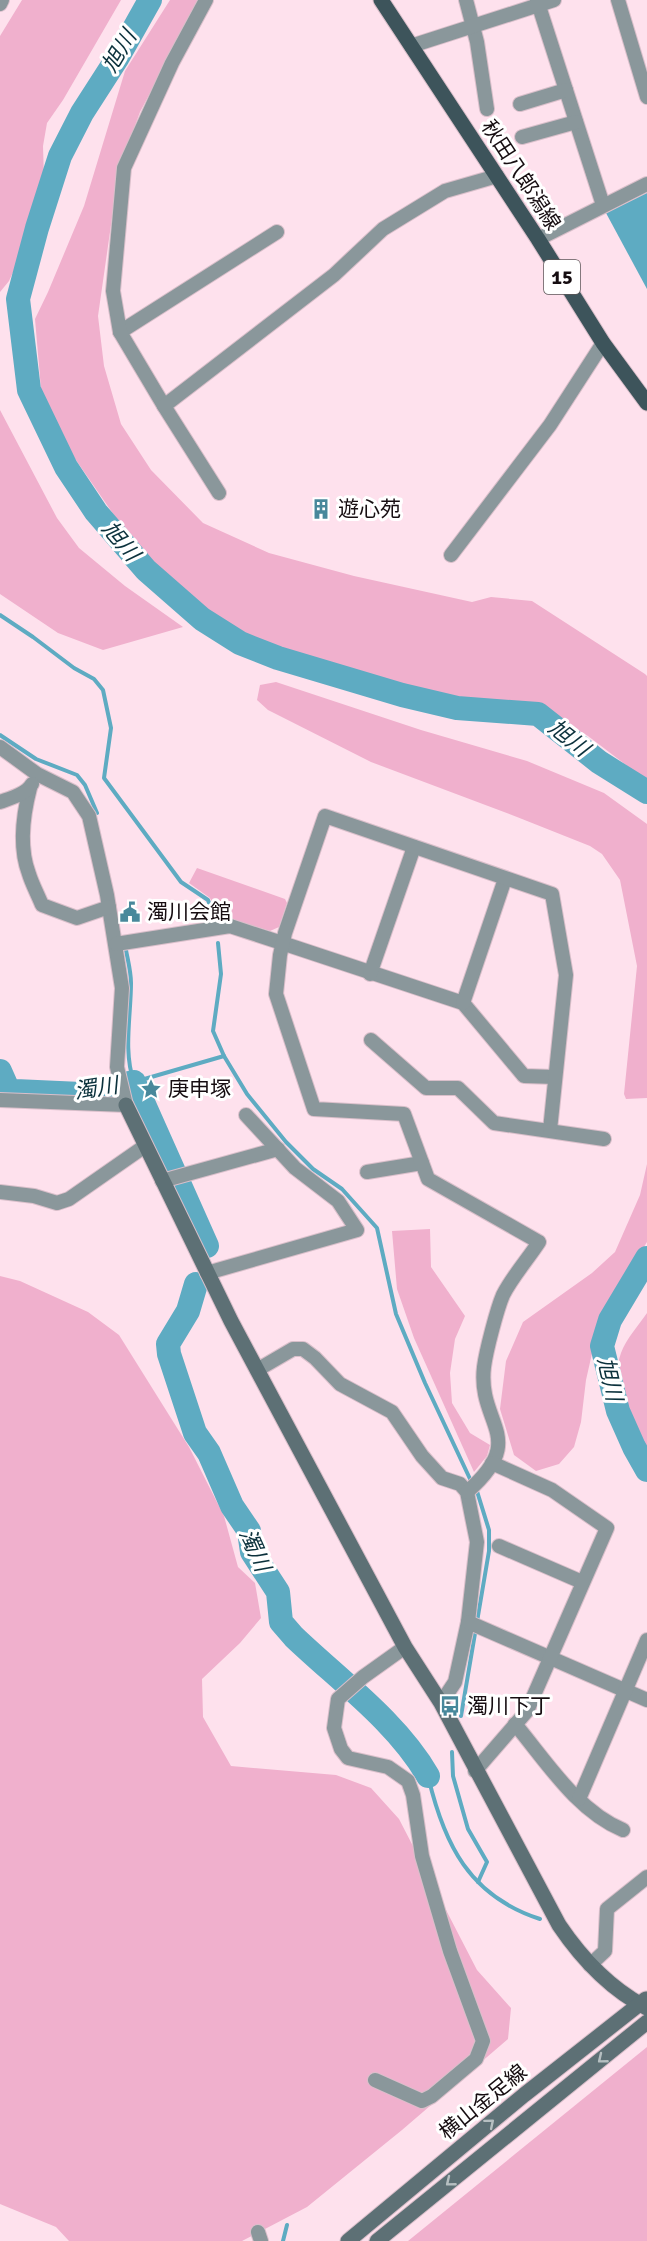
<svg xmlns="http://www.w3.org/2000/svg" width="647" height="2241" viewBox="0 0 647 2241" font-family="Signika,'Noto Sans JP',sans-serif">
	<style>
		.green { fill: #f0b0cd }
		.water { fill: #5eabc2 }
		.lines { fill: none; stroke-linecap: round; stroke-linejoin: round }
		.stream { stroke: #5eabc2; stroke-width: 4 }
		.river { stroke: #5eabc2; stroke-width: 24 }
		.street-casing { stroke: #d9bfca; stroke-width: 16 }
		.secondary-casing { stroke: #d9bfca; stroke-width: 17 }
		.primary-casing { stroke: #d9bfca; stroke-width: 17 }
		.street { stroke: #8a979b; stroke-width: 14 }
		.secondary { stroke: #5d7075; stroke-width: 15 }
		.primary { stroke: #3d545b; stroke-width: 15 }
		.oneway { stroke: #b6bfc1 }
		.labels { text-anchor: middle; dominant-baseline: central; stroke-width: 6; stroke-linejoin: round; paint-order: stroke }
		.shield { fill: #fff; stroke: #5c5658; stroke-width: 1.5 }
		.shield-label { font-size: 20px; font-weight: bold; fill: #160d11 }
		.street-label { font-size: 21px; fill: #160d11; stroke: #fff }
		.poi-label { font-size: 21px; fill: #160d11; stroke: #fff; text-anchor: start }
		.water-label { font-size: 22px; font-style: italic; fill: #0b313c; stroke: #fff }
	</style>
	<rect width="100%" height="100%" fill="#fee1ed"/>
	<g class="green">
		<path d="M22,0H121L63,100L47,123L43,146L44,179L26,244L9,281L0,292V36Z"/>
		<path d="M170,0H199L140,112L119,169L98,316L104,366L121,424L151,470L203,523L269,553L354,576L472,602L491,597L532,601L645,674L647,676V781L588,736L545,710L432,693L271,648L236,634L155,568L125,531L69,450L41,389L35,319L48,292L84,206L125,71Z"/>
		<path d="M0,410L57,518L79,548L125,586L183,627L103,650L58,633L0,594Z"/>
		<path d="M276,682L421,730L527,761L604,793L647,824V1098L626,1099L624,1094L637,966L620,880L602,854L590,846L517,817L371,762L268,710L257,700L260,685Z"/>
		<path d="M197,868L285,899L287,903L279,927L270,931L228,918L219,919L210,898L189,883Z"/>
		<path d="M647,1164V1242L600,1318L586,1380L581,1422L574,1447L559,1464L536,1471L514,1455L500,1409L506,1361L523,1322L592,1273L615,1252L640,1195Z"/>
		<path d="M430,1229L431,1267L465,1316L455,1339L450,1373L452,1403L470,1433L490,1445L487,1456L474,1472L414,1338L397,1289L392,1231Z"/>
		<path d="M0,1276L20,1281L88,1312L119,1335L189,1447L224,1516L238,1567L255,1583L261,1618L240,1643L202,1679L203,1717L231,1766L336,1775L371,1788L399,1819L477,1970L511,2008L508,2039L402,2130L307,2207L242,2241H69L56,2227L0,2204Z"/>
		<path d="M647,1313V1452C634,1425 609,1383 621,1353C626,1339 639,1325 647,1313Z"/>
		<path d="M647,2047V2241H408Z"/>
	</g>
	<path class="water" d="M647,193V289L606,213Z"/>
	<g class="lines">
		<g class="stream">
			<path d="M0,615L33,637L74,668L94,679L103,690L111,728L104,778L181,882L208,900L215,919"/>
			<path d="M0,735L36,759L77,775L85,785L97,813"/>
			<path d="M218,943L221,974L213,1031L224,1056L247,1094L286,1142L313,1169L342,1189L377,1228L396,1314L425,1383L471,1481"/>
			<path d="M126,950C128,961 131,972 131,983C131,1015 123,1052 134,1082L224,1056"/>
			<path d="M461,1716L489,1551V1530L476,1488"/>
			<path d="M452,1752L453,1776L468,1829L487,1862L478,1882"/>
			<path d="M428,1776C444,1844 469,1896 540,1919"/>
			<path d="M283,2241L287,2225"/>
		</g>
		<g class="river">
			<path d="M150,0L118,57L82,113L60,156L37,228L18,299L29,390L66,467L96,512L146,570L202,619L240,643L278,658L402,695L457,708L538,714L599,762L647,792"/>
			<path d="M0,1071L8,1089L15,1091L81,1094L134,1082L207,1246"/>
			<path d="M647,1258L610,1320L602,1346L618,1411L634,1447L647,1470"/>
			<path d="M196,1284L188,1311L168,1344L169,1354L195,1433L209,1453L232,1506L249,1531L252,1552L278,1592L281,1622L294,1637C339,1680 397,1722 428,1776"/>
		</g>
		<g class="street-casing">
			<g id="street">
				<path d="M466,0L477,42L487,109"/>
				<path d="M537,0L603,205"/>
				<path d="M618,0L647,97"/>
				<path d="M0,4L2,0"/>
				<path d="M411,46L554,0"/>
				<path d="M520,104L566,90"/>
				<path d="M522,137L576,122"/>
				<path d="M538,239L647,184"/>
				<path d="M120,332L277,232"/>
				<path d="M164,406L120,332L113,291L124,168L172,63L206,0"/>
				<path d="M219,493L164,406L334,275L383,229L445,191L497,176"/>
				<path d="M451,555L550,425L603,343"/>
				<path d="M0,747L37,774L73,792L89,816L107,895L122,988L117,1067L126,1105L0,1100"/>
				<path d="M30,788C23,815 19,848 29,874C32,884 38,895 42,905L77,918L109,907"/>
				<path d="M0,802C11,798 26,794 32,784"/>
				<path d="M116,944L230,926L282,943L463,1003L524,1076L555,1077"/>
				<path d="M370,974L414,847"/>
				<path d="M463,1003L505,879"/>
				<path d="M371,1040L426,1088H458L494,1123L604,1139"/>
				<path d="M367,1172L422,1163"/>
				<path d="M162,1181L278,1149"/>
				<path d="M0,1192L34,1196L57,1203L69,1199L145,1146"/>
				<path d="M207,1273L357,1230L338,1201L295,1168L246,1115"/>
				<path d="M257,1370L293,1349H303L315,1358L340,1384L392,1412L422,1456L442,1478L460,1484L467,1492L477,1542L468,1622L455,1682L441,1703"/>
				<path d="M467,1492C530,1437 477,1425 484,1367C486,1351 497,1309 503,1295C512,1277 528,1259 539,1242L428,1179L404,1114L314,1109L276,994L280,955L285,933L325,816L552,894L566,975L550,1130"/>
				<path d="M499,1546L582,1582"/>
				<path d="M468,1622L647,1700"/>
				<path d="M515,1724C546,1761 577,1811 623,1830"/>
				<path d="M475,1771L527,1711L607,1528L552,1490L492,1463"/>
				<path d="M579,1799L647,1640"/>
				<path d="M590,1965L605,1951L607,1909L647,1877"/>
				<path d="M375,2080L422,2101L432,2096L476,2059L483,2041L450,1951L422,1856L413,1795L408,1781L388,1767L348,1758L341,1749L334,1728L338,1699L363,1677L405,1647"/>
				<path d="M258,2232L261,2241"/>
			</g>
		</g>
		<g class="secondary-casing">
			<g id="secondary">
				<path d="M126,1105L231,1321L405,1647L441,1703L559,1925C582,1959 610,1989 647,2008"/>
				<path d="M348,2241L524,2095L646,1999"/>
				<path d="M377,2241L647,2022"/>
			</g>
		</g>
		<g class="primary-casing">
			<path id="primary" d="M381,0L538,239L603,343L647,403"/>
		</g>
		<use href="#street" class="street"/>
		<use href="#secondary" class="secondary"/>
		<use href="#primary" class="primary"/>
	</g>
	<defs><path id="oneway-chevron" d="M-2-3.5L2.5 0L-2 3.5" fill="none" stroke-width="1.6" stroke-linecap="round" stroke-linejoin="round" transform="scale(1.5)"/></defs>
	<g class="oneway">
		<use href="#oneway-chevron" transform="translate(602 2059) rotate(141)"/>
		<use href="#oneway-chevron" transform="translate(490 2123) rotate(-40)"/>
		<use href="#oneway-chevron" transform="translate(450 2182) rotate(141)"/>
	</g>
	<defs>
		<g id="building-bare" transform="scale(1.62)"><path d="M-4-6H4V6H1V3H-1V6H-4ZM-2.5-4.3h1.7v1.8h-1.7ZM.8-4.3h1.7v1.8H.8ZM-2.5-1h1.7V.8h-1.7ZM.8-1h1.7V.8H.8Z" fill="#48889b" stroke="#fff" stroke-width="2.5" paint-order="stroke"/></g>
		<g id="civic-bare" transform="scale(1.62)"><path d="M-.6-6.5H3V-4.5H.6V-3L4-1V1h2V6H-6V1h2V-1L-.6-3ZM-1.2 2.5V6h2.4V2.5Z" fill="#48889b" stroke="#fff" stroke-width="2.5" paint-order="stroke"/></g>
		<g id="sight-bare" transform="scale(1.62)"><path d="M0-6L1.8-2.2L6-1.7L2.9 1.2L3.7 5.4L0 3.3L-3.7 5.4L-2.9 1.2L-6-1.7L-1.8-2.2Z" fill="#48889b" stroke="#fff" stroke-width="2.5" paint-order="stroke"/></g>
		<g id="bus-bare" transform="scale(1.62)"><path d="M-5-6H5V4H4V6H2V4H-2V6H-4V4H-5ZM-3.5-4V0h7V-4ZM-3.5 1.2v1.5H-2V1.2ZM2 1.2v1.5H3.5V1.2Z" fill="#48889b" stroke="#fff" stroke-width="2.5" paint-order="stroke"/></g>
	</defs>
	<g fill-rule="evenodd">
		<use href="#building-bare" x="321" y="509"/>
		<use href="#civic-bare" x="130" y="912"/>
		<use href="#sight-bare" x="151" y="1089"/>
		<use href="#bus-bare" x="450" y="1706"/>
	</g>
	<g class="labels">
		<rect class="shield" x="544" y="260" width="36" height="34" rx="4.5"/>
		<g class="shield-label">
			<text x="562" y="277">15</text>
		</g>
		<g class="street-label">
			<text transform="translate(521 175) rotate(57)">秋田八郎潟線</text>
			<text transform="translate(483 2102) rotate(-39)">横山金足線</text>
		</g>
		<g class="poi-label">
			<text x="338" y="509">遊心苑</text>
			<text x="147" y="912">濁川会館</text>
			<text x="168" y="1089">庚申塚</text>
			<text x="467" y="1706">濁川下丁</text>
		</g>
		<g class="water-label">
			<text transform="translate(119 51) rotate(-59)">旭川</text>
			<text transform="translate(121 541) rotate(50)">旭川</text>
			<text transform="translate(569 738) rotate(38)">旭川</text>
			<text transform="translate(96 1088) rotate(-9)">濁川</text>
			<text transform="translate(610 1379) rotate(77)">旭川</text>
			<text transform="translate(255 1550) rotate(66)">濁川</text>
		</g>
	</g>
</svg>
